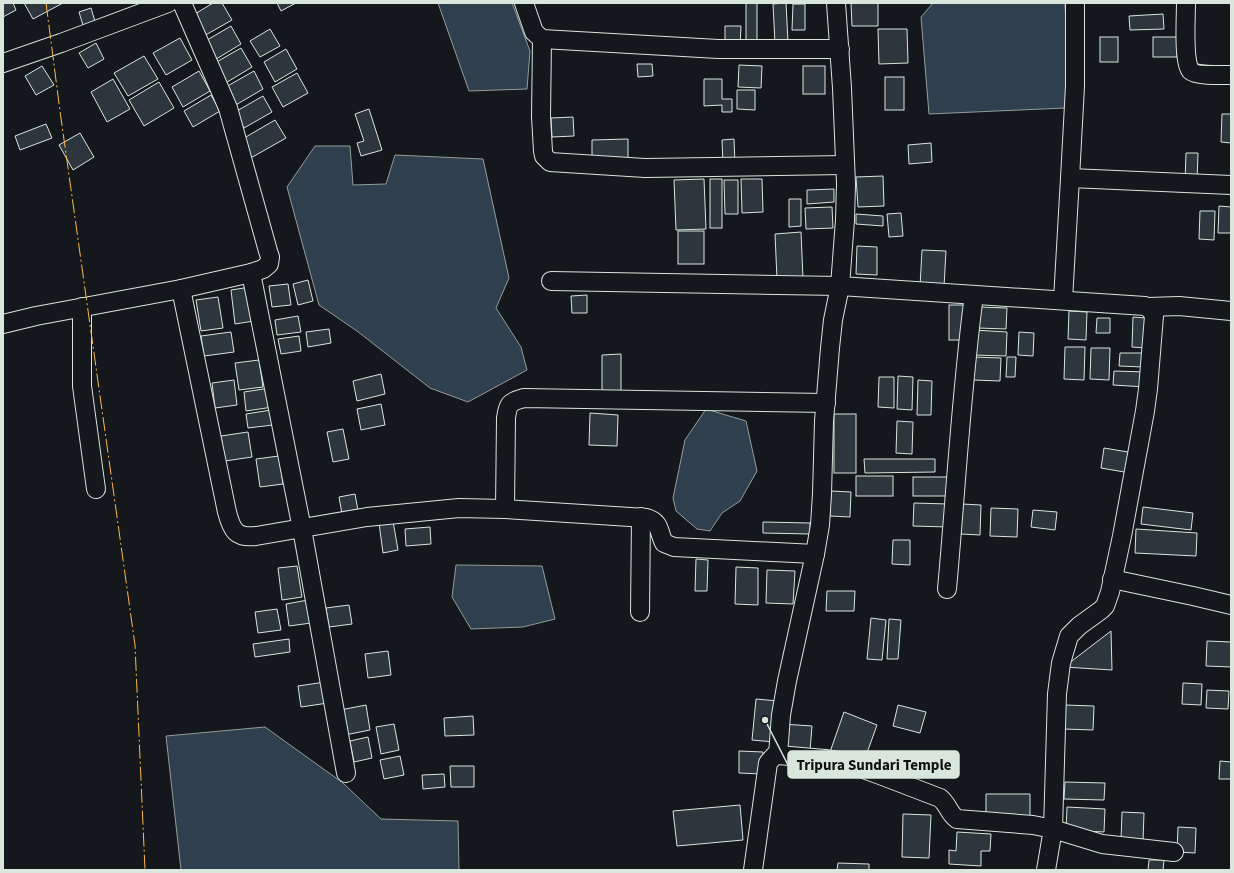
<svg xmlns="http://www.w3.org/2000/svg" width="1234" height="873" viewBox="0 0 1234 873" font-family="'Source Sans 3',sans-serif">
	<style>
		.water { fill: #2f3f4d; stroke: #939e99 }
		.building { fill: #2c363c; stroke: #d8e6dc }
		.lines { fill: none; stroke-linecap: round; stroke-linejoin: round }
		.minor-casing { stroke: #d8e6dc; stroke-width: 20 }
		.minor { stroke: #14181c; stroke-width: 18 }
		.power { stroke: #ffb74d; stroke-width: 1; stroke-dasharray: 14 3 2 3; stroke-linecap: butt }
		.leader { fill: none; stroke: #d8e6dc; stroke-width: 1.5 }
		.callout-dot { fill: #d8e6dc; stroke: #14181c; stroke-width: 1.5 }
		.callout { fill: #d8e6dc; stroke: #d8e6dc; stroke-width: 1.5 }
		.callout-label { font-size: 15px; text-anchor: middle; font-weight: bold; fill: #111 }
	</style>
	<rect width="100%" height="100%" fill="#14181c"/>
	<g class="water">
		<path d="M438,3H512L530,51L527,89L469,91Z"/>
		<path d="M933,3H1065L1069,102L1065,108L929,114L921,17Z"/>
		<path d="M315,146H350L353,185L386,184L395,155L483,159L509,278L496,308L521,347L527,370L468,402L430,388L357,331L319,305L287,187Z"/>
		<path d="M706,409L746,421L757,471L740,501L722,513L710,531L697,529L676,511L673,498L685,440Z"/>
		<path d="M456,565L542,566L555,619L523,627L471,629L452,597Z"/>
		<path d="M265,727L343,783L381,819L458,821L459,870H181L166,736Z"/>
	</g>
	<g class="building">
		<path d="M3,3H13L16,10L3,17Z"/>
		<path d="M24,3H63L33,19Z"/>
		<path d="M213,3H222L232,20L202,37L190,17Z"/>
		<path d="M277,3H296L281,11Z"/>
		<rect x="746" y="3" width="11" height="42"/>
		<path d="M786,3L788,42L775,43L773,4Z"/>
		<path d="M851,3H878V26H852Z"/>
		<path d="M793,4H805V30H792Z"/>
		<path d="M91,8L97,28L85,32L79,12Z"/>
		<path d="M1163,14L1164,29L1130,30L1129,16Z"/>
		<path d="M231,26L241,44L213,61L202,43Z"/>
		<path d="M725,26H741L740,46H725Z"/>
		<path d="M270,29L280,46L260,57L250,41Z"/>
		<path d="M878,29H907L908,63L879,64Z"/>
		<rect x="1100" y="37" width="18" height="25"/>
		<rect x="1153" y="37" width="24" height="20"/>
		<path d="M180,38L192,60L166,75L153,53Z"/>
		<path d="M96,43L104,59L88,68L79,53Z"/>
		<path d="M241,48L252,67L224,84L213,64Z"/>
		<path d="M286,49L297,69L275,82L264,62Z"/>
		<path d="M144,56L158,79L128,96L114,73Z"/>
		<path d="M637,64H652L653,76L638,77Z"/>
		<path d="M739,65L762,66L761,88L738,87Z"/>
		<path d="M42,66L54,85L36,95L25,76Z"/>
		<rect x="803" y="66" width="22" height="28"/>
		<path d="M199,71L210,91L183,107L172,87Z"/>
		<path d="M254,71L263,89L234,106L224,88Z"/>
		<path d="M297,73L308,93L283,107L272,87Z"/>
		<rect x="885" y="77" width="19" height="33"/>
		<path d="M113,79L130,109L107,122L91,92Z"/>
		<path d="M704,79H722V99H732V112H722V105L704,106Z"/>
		<path d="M159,82L174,108L144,126L129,100Z"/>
		<path d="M737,90H755V110L737,109Z"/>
		<path d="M211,95L220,111L193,127L184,111Z"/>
		<path d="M263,96L272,112L244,128L235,112Z"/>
		<path d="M369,109L382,150L361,156L357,143L364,141L355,114Z"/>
		<path d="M1222,114H1231V143L1221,142Z"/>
		<path d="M573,117L574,136L552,137L551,118Z"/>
		<path d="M275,120L286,138L249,159L239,141Z"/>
		<path d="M46,124L52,138L20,150L15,136Z"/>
		<path d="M80,133L94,157L73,170L59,145Z"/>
		<path d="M628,139V160L592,161V140Z"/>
		<path d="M734,139L735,164H723L722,140Z"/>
		<path d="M931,143L932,162L909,164L908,145Z"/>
		<path d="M1186,153H1198L1197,182H1185Z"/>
		<path d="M883,176L884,206L858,207L856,177Z"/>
		<path d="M704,179L706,229L676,230L674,180Z"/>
		<rect x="710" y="179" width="12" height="49"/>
		<path d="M741,179H762L763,212L742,213Z"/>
		<path d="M724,180H738V214H725Z"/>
		<path d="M834,189V202L807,204V190Z"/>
		<path d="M789,199H801V226L789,227Z"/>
		<path d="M1219,206L1231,207V233H1218Z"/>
		<path d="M832,207L833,228L806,229L805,208Z"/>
		<path d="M1200,211H1215L1214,240L1199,239Z"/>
		<path d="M901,213L903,236L889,237L887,214Z"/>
		<path d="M856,214L883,216V226L856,224Z"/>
		<rect x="678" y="231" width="26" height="33"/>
		<path d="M801,232L803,278L777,279L775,234Z"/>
		<path d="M857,246L877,247V275L856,274Z"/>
		<path d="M922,250L946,251L944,287H920Z"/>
		<path d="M308,280L313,301L298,305L293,284Z"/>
		<path d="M288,284L291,305L272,307L269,286Z"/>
		<path d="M250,287L254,321L235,324L231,290Z"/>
		<path d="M587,295V313H572L571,296Z"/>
		<path d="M218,297L223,328L201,331L196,300Z"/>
		<rect x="949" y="305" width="15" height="35"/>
		<path d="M979,307L1007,308L1006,329L978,328Z"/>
		<path d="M1069,311L1087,312L1086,340L1068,339Z"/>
		<path d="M298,316L301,332L277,335L275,320Z"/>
		<path d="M1133,317L1146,318L1145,348L1132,347Z"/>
		<path d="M1097,318H1110V333H1096Z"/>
		<path d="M329,329L331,343L308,347L306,332Z"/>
		<path d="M974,330L1007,332L1006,356L973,355Z"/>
		<path d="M231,332L234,352L204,356L201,336Z"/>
		<path d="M1019,332L1034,333L1033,356L1018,355Z"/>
		<path d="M299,336L301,351L281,354L278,339Z"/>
		<path d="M1065,347H1085L1084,380L1064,379Z"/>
		<path d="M1091,348H1110L1109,380L1090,379Z"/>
		<path d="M1120,353H1144L1143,367L1119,366Z"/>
		<path d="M621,354V394H602V355Z"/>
		<path d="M974,357L1001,358L1000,381L973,380Z"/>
		<path d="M1007,357H1016L1015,377H1006Z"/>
		<path d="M259,360L263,387L239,390L235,363Z"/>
		<path d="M1114,371L1146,372L1145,387L1113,385Z"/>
		<path d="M381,374L385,394L357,401L353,381Z"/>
		<path d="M898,376L913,377L912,410L897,409Z"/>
		<path d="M879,377H894V408L878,407Z"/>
		<path d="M234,380L237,405L215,408L212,383Z"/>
		<path d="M918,380L932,381L931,415H917Z"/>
		<path d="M270,388L273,407L246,411L244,392Z"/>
		<path d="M381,404L385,425L361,430L357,409Z"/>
		<path d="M271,410L273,425L248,428L246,414Z"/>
		<path d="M590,413L618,415L617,446L589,445Z"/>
		<rect x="834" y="414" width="22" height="59"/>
		<path d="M897,421L913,422L912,454L896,453Z"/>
		<path d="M343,429L349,459L333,462L327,432Z"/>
		<path d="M248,432L252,457L225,461L221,436Z"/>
		<path d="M1104,448L1134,453L1130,473L1101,468Z"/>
		<path d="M279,456L283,484L260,487L256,459Z"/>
		<path d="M864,459H935V472L865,473Z"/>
		<rect x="856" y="476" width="37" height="20"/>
		<rect x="913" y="477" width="40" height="19"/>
		<path d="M831,491L851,492L850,517L830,516Z"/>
		<path d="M355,494L359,516L343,519L339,497Z"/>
		<path d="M914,503L948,504V527L913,526Z"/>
		<path d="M962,504L981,505L980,535L961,534Z"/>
		<path d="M1143,507L1193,513L1191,530L1141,524Z"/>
		<path d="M991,508L1018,509L1017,537L990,536Z"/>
		<path d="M1033,510L1057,512L1055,530L1031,527Z"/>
		<path d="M393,521L398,550L383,553L379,523Z"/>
		<path d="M763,522L810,523V534L763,533Z"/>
		<path d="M430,527L431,544L406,546L405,529Z"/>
		<path d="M1136,529L1197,533L1196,556L1135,553Z"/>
		<path d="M893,540H910V565L892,564Z"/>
		<path d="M696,559L708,560L707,591H695Z"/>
		<path d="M297,566L302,597L282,600L278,568Z"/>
		<path d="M736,567L758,568V605L735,604Z"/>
		<path d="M767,570L795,571L793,604L766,603Z"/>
		<path d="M827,591H855L854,611H826Z"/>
		<path d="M308,600L311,623L289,626L286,604Z"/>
		<path d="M349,605L352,624L329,627L326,608Z"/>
		<path d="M277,609L281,630L258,633L255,612Z"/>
		<path d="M871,618L886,620L882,660L867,659Z"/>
		<path d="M889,619L901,620L898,659H887Z"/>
		<path d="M1111,631L1112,670L1064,667Z"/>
		<path d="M289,639L290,652L255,657L253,644Z"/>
		<path d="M1207,641L1231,642V667L1206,666Z"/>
		<path d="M388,651L391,675L368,678L365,654Z"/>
		<path d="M325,682L328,703L301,707L298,686Z"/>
		<path d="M1183,683L1202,684L1201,705L1182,704Z"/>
		<path d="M1207,690L1229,691L1228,709L1206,708Z"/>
		<path d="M756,699L778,701L774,742L752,740Z"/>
		<path d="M366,705L370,730L345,735L340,710Z"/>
		<path d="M898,705L926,712L920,733L893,726Z"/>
		<path d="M1065,705L1094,706L1093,730L1064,729Z"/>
		<path d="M844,712L877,725L863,764L830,752Z"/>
		<path d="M473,716L474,735L445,736L444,718Z"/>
		<path d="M394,724L399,750L381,754L376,727Z"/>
		<path d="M782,724L812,726L810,751L780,749Z"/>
		<path d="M368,737L372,758L354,762L350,741Z"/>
		<path d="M739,751L763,752L762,774L739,773Z"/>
		<path d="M400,756L404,775L384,779L380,760Z"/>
		<path d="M1220,761L1231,762V779H1219Z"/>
		<path d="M450,766H474V787H451Z"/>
		<path d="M444,774L445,787L423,789L422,775Z"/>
		<path d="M1065,782L1105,783L1104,800L1064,799Z"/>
		<path d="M986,794H1030V822L986,821Z"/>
		<path d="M740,805L743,840L677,846L673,811Z"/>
		<path d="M1067,807L1105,809L1104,832L1066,830Z"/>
		<path d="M1122,812L1144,813L1143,841L1121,840Z"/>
		<path d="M903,814L931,815L929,858L902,857Z"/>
		<path d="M1178,827L1196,828L1195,853L1177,852Z"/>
		<path d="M957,832L991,834L990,851H981V866L949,864V850L956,851Z"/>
		<path d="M1149,860H1164L1163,870H1148Z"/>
		<path d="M838,863L869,864V870H837Z"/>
	</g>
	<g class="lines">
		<g class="minor-casing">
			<g id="minor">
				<path d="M524,3L534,32L542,39L718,49H840"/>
				<path d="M1186,3C1186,15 1183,65 1191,71C1196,76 1223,75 1231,75"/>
				<path d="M542,39L541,117L543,151L544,156L550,162L645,168L845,165"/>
				<path d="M3,63L61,43L168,3"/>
				<path d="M1070,178L1075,86V3"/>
				<path d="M251,273L302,529L346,773"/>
				<path d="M551,281L840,286L1145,306L1151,310L1154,316L1148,389L1145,411L1122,536L1110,592L1105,606L1101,610L1079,626L1069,636L1061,663L1057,694L1053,829L1033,825L957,819C949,814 948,804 940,798L880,775L844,762L825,759L778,755L774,756L768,763L753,870"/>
				<path d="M181,289L227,512C232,531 236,538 256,536L367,517L459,508L505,509L646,518C661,522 658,531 664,543L674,547L815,554"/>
				<path d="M1063,300L1070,178L1231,185"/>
				<path d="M82,307V386L96,489"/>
				<path d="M1148,307L1179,306L1231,311"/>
				<path d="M3,324L36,316L181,289L251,273L263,269L269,264L270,257L268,251L228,108L182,3"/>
				<path d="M505,509L506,418C508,404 509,402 524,398L826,403"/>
				<path d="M1112,579L1193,596L1231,605"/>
				<path d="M947,589C956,491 961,392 974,295"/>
				<path d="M640,612L641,517"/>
				<path d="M778,755L781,715L787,681L815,554L820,525L822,494L824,421L830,348L833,320L840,286L845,220L846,184L842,88L836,3"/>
				<path d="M1046,870L1053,829L1102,844L1174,852"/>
			</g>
		</g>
		<use href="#minor" class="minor"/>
		<path class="power" d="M46,3L60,111L135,645L145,870"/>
	</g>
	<path class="leader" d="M765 720L788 765"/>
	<circle class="callout-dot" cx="765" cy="720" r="4"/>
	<rect class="callout" x="788" y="751" width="171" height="27" rx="4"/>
	<g class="callout-label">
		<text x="874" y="770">Tripura Sundari Temple</text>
	</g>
	<rect width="1234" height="873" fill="none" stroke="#d8e6dc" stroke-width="8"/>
</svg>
